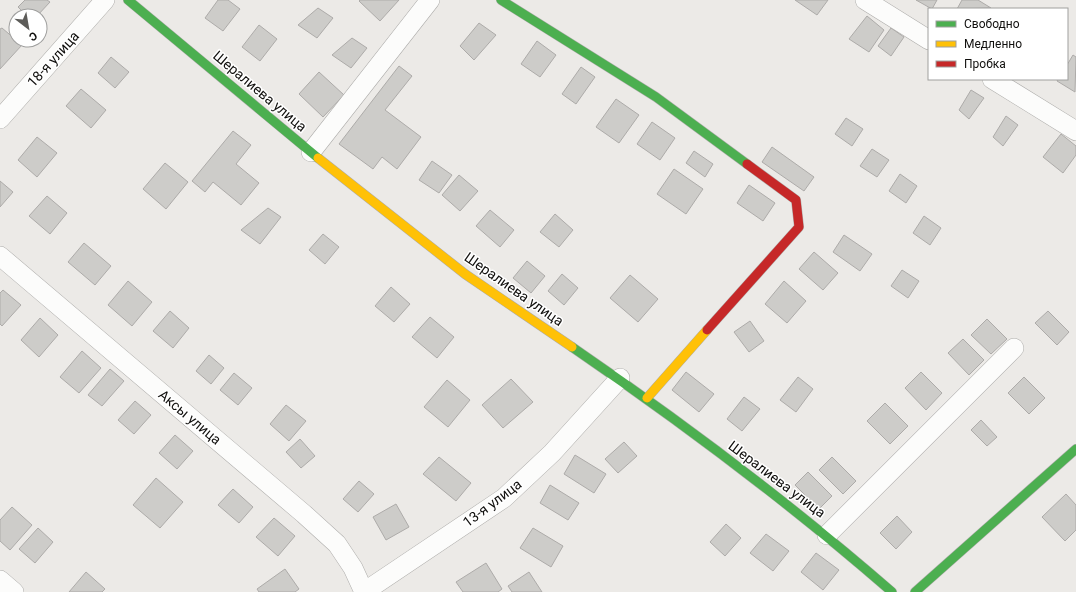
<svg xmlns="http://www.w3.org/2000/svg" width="1076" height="592" viewBox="0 0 1076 592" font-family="Roboto,sans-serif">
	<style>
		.building { fill: #cdccc9; stroke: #adaba9 }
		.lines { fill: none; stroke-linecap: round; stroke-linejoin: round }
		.street-casing { stroke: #adacaa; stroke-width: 20 }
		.fast-casing { stroke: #adacaa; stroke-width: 10 }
		.slow-casing { stroke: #adacaa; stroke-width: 10 }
		.jam-casing { stroke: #adacaa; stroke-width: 10 }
		.street { stroke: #fcfcfb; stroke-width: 19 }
		.fast { stroke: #4caf50; stroke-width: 9 }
		.slow { stroke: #ffc107; stroke-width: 9 }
		.jam { stroke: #c62828; stroke-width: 9 }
		.labels { text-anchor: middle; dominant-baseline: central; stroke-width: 3; stroke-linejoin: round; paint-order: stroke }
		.street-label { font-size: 14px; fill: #100f0d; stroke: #fff }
	</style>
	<rect width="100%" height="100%" fill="#eceae7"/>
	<g class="building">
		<path d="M25,0H47L50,2L37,16H27L18,7Z"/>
		<path d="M218,0H228L240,9L223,31L205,18Z"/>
		<path d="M360,0H399L380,21L359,1Z"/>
		<path d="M795,0H828L817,15Z"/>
		<path d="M916,0H937L932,9Z"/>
		<path d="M962,0H978L991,8L957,9Z"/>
		<path d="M318,8L333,18L317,38L298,25Z"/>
		<path d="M867,16L884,30L869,52L849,39Z"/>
		<path d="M479,23L496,35L474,60L460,46Z"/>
		<path d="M259,25L277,39L260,61L242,47Z"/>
		<path d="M2,28L22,45L0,69V29Z"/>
		<path d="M891,28L904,37L891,56L878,46Z"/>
		<path d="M352,38L367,48L351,68L332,55Z"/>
		<path d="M537,41L556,55L540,77L521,64Z"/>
		<path d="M1073,55L1076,57L1075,92L1057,81L1058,79H1067V65Z"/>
		<path d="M111,57L129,72L115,88L98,73Z"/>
		<path d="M399,66L412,76L385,110L421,137L397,169L382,157L373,169L339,144Z"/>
		<path d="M581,67L595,77L576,104L562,94Z"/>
		<path d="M319,72L344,95L323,117L299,94Z"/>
		<path d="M81,89L106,110L91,128L66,106Z"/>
		<path d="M971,90L984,98L969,119L959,110Z"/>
		<path d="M616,99L639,115L619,143L596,127Z"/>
		<path d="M1006,116L1018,125L1003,146L993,137Z"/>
		<path d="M846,118L863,129L852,146L835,134Z"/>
		<path d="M652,122L675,138L660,160L637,144Z"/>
		<path d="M233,131L251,145L236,164L259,183L241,205L213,182L205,192L192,181Z"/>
		<path d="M1061,134L1076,146V155L1063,173L1043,157Z"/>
		<path d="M37,137L57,153L37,177L18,160Z"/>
		<path d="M772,147L814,177L804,191L762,162Z"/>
		<path d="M872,149L889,160L877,177L860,166Z"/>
		<path d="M694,151L713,164L705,177L686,163Z"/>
		<path d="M432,161L452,175L439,193L419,180Z"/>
		<path d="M165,163L188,182L166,209L143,189Z"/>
		<path d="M674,169L703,189L686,214L657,194Z"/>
		<path d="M900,174L917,186L906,203L889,191Z"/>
		<path d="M459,175L478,191L460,211L442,195Z"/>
		<path d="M0,181L13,192L0,207Z"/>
		<path d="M749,185L775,203L763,221L737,203Z"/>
		<path d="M47,196L67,213L50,234L29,216Z"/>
		<path d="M268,208L281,217L260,244L241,230Z"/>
		<path d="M490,210L514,230L500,247L476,226Z"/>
		<path d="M555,214L573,230L559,247L540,232Z"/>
		<path d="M924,216L941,228L930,245L913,233Z"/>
		<path d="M323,234L339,247L325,264L309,250Z"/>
		<path d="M844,235L872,254L860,271L833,252Z"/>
		<path d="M84,243L111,266L95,285L68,262Z"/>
		<path d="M814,252L838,273L823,290L799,269Z"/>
		<path d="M527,261L545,276L531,293L513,278Z"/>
		<path d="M902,270L919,281L908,298L891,286Z"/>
		<path d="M562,274L578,288L564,305L548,291Z"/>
		<path d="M630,275L658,299L638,322L610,298Z"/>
		<path d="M128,281L152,302L132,326L108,305Z"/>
		<path d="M784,281L806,301L787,323L765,304Z"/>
		<path d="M391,287L410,304L394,322L375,306Z"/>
		<path d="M3,290L21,305L2,326L0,324V293Z"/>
		<path d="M170,311L189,328L173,348L153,331Z"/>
		<path d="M1048,311L1069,332L1057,345L1035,323Z"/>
		<path d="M430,317L454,337L437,358L412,337Z"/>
		<path d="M40,318L58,335L39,357L21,340Z"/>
		<path d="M987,319L1007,339L991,354L971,335Z"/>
		<path d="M750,321L764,341L749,352L734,332Z"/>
		<path d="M963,339L984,360L969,375L948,353Z"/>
		<path d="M82,351L101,368L79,393L60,377Z"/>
		<path d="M209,355L224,368L211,384L196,371Z"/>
		<path d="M110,369L124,381L102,406L88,395Z"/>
		<path d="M686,372L714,394L699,412L672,390Z"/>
		<path d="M921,372L942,393L926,410L905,388Z"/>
		<path d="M234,373L252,388L238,405L220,390Z"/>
		<path d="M798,377L813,389L796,412L780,400Z"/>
		<path d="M1024,377L1045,398L1029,414L1008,393Z"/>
		<path d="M511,379L533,402L503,428L482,405Z"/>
		<path d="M447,380L470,400L448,427L424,407Z"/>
		<path d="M744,397L760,409L742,431L727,419Z"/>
		<path d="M135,401L151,415L134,434L118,420Z"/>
		<path d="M885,403L908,426L890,444L867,421Z"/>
		<path d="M286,405L306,421L289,441L270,424Z"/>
		<path d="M981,420L997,437L987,446L971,430Z"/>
		<path d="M175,435L193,451L177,469L159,453Z"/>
		<path d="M300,439L315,456L301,468L286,452Z"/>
		<path d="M624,442L637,456L618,473L605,459Z"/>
		<path d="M575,455L606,474L594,493L564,474Z"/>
		<path d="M439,457L471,483L456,501L423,474Z"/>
		<path d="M832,457L856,481L843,494L819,470Z"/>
		<path d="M808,472L832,496L819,509L795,485Z"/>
		<path d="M156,478L183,502L160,528L133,505Z"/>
		<path d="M359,481L374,494L358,512L343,499Z"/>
		<path d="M550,485L579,503L568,520L540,503Z"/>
		<path d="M233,489L253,507L239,523L218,505Z"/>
		<path d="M1066,494L1076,505V530L1065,541L1042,517Z"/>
		<path d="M396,504L409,527L386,540L373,517Z"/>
		<path d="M12,507L32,525L10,550L0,541V520Z"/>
		<path d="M897,516L912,532L896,549L880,533Z"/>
		<path d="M274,518L295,536L278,556L256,537Z"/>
		<path d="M726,524L741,538L725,556L710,542Z"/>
		<path d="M38,528L53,542L35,563L19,549Z"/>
		<path d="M533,528L563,546L551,567L520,548Z"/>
		<path d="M766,534L789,551L773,571L750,553Z"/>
		<path d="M816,553L839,570L823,590L801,572Z"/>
		<path d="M486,563L502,589L498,592H463L456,582Z"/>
		<path d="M285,569L299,589L295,592H259L257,589Z"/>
		<path d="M86,572L105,589L102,592H69Z"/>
		<path d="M529,572L542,592H512L508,586Z"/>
	</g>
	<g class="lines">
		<g class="street-casing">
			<g id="street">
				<path d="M865,0L929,40"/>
				<path d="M992,79L1076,131"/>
				<path d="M0,119L105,0"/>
				<path d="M311,152L430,0"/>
				<path d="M0,256L304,514L337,544L353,568L364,592"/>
				<path d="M827,535L1014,348"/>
				<path d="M0,580L14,592"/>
				<path d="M364,592L504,498L552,453L620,378"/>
			</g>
		</g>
		<g class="fast-casing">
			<g id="fast">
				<path d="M128,0L318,158"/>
				<path d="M501,0L656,97L747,164"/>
				<path d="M572,347C683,423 791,504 892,592"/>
				<path d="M915,592L1076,449"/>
			</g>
		</g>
		<g class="slow-casing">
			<g id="slow">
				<path d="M318,158L465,274L572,347"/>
				<path d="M647,398L707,330"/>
			</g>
		</g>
		<g class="jam-casing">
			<path id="jam" d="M707,330L799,227L796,200L747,164"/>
		</g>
		<use href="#street" class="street"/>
		<use href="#fast" class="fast"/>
		<use href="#slow" class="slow"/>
		<use href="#jam" class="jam"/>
	</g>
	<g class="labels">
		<g class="street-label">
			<text transform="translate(53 59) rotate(-48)">18-я улица</text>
			<text transform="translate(260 91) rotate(40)">Шералиева улица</text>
			<text transform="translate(514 289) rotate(35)">Шералиева улица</text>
			<text transform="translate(190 417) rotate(40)">Аксы улица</text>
			<text transform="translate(777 479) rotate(37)">Шералиева улица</text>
			<text transform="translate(492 503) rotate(-37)">13-я улица</text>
		</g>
	</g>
	<rect x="928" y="8" width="140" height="72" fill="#ffffff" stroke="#9f9f9e"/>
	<rect x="936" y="21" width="20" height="6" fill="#4caf50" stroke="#9f9f9e"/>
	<text x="964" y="28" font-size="12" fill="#100f0d">Свободно</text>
	<rect x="936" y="41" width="20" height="6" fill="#ffc107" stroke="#9f9f9e"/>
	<text x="964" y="48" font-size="12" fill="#100f0d">Медленно</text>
	<rect x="936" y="61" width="20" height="6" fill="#c62828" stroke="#9f9f9e"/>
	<text x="964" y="68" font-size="12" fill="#100f0d">Пробка</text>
	<g transform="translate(28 28) rotate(149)"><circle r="19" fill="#ffffff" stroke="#9f9f9e"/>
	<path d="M0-3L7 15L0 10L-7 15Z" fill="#5d5c59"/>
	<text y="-6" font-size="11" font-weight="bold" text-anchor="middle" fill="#100f0d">С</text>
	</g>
</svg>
